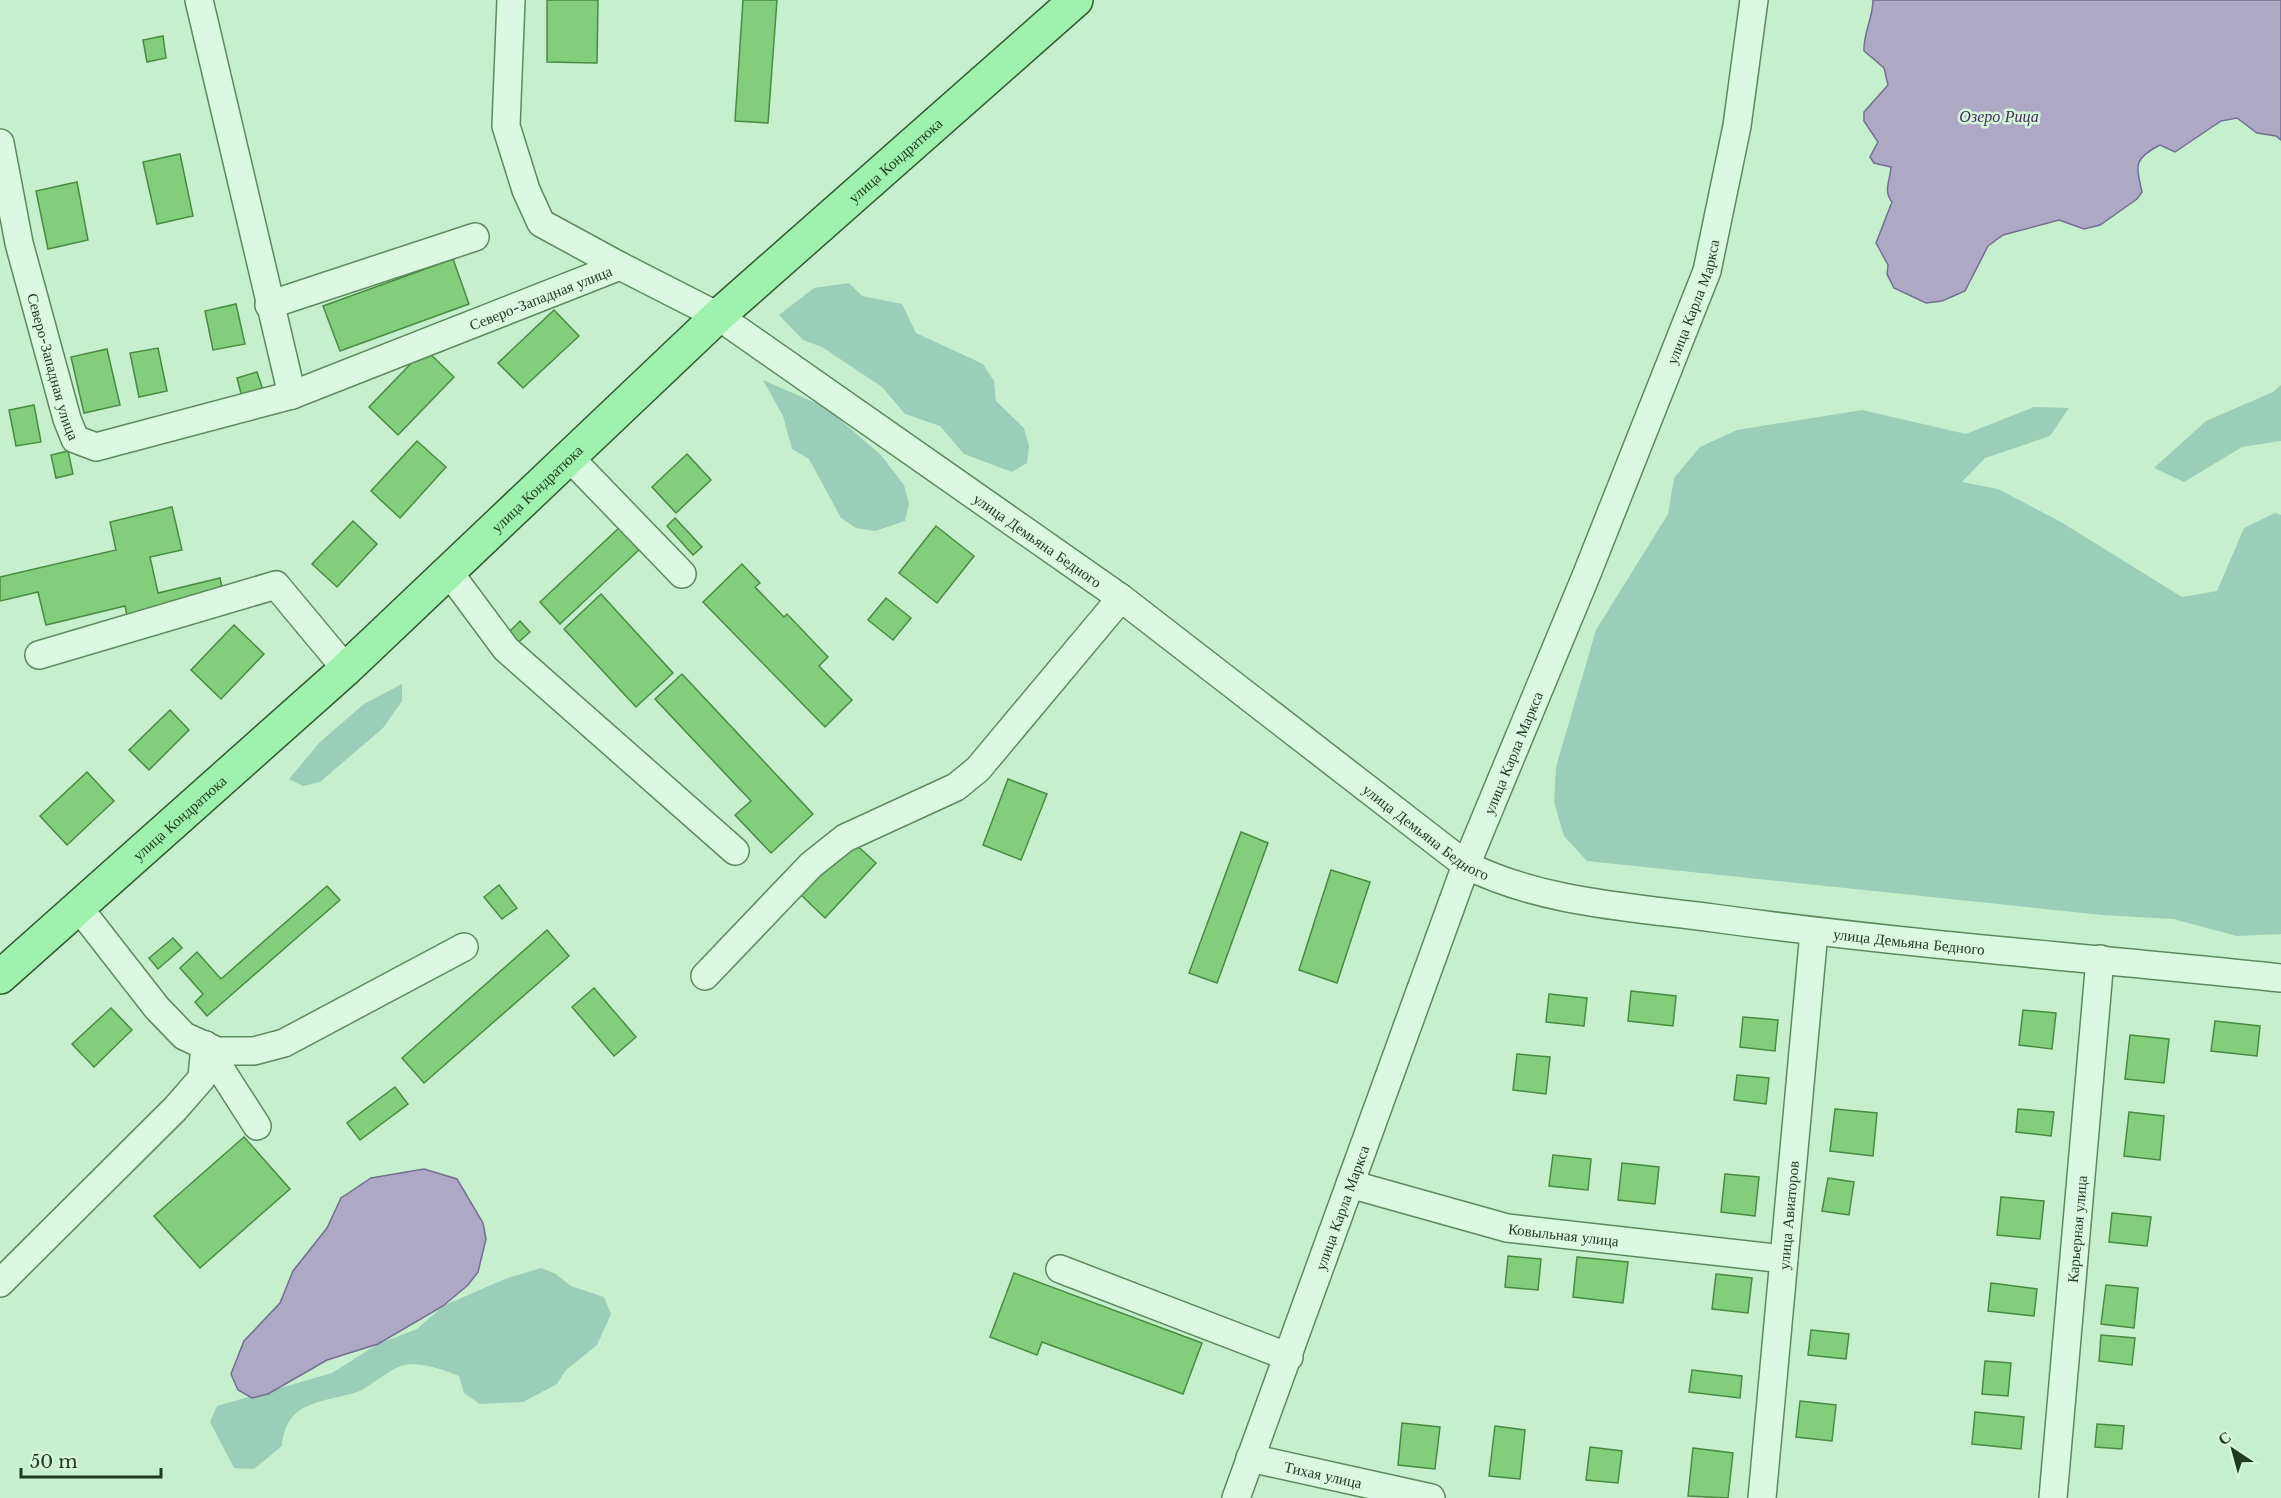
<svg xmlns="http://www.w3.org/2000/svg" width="2281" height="1498" viewBox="0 0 2281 1498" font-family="'Libre Baskerville',serif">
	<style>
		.green { fill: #9aceb9 }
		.water { fill: #ada8c3; stroke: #766e92; stroke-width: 1.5 }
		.building { fill: #83ce7c; stroke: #498b41; stroke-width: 1.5 }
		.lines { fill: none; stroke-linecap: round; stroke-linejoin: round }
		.minor-casing { stroke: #5b8b5c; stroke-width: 30 }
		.major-casing { stroke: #31592f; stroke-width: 36 }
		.minor { stroke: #daf9e0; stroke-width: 27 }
		.major { stroke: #9ef2ad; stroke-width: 33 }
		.labels { text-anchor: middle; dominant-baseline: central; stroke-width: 5; stroke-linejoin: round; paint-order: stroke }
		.street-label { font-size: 15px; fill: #203b1f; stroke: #d6f6dc }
		.water-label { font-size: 16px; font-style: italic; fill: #412e5b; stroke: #d6f6dc }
	</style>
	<rect width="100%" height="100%" fill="#c6efce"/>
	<g class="green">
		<path d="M849,283L862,296L902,304L916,333L983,364L994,381L996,401L1024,428L1029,446L1027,463L1012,472L964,454L940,426L905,414L882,387L822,347L803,340L779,315L814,288Z"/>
		<path d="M763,380L825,407L881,455L904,485L909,504L905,521L875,531L856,528L841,518L809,459L792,449L783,416Z"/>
		<path d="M2281,385V441L2242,447L2184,482L2154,468L2206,421L2273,392Z"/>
		<path d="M2034,407L2069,408L2050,436L1985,458L1962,482L1998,489L2061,522L2182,597L2217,591L2244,528L2275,513L2281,515V934L2237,936L2173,919L2102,915L1587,861L1564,836L1554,802L1556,767L1596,630L1668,514L1674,478L1700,447L1737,430L1862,410L1966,434Z"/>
		<path d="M402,684V701L383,728L320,782L303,786L289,779L320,742L364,704Z"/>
		<path d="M541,1268L556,1274L571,1286L604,1297L611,1314L597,1345L566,1370L557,1384L523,1402L480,1404L464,1393L459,1376C446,1370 415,1360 401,1366C385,1372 372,1386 357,1392C322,1403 286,1400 282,1446L254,1469L234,1468L210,1422L217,1406L332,1373L378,1344L417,1329L443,1306L505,1279Z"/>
	</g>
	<g class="water">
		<path d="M1873,0H2281V140L2276,136L2257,133L2237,118L2221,121L2175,152L2160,145C2133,159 2136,165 2142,192L2137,199L2100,225L2084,229L2059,220L2003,235L1988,246L1965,291L1942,301L1926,303L1894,288L1887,274L1888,265L1876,243L1892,202C1883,191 1890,181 1891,167L1874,163L1870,157L1878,142L1864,121V112L1888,85L1884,68L1864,51C1863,34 1873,18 1873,0Z"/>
		<path d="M424,1169L457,1179L483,1223L486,1239L478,1272L468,1285L443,1306L378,1344L327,1360L268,1394L252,1398L238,1390L231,1374L244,1341L280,1303L293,1271L327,1228L341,1198L371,1178Z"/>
	</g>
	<g class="building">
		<path d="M547,0H598L597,63L547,62Z"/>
		<path d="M743,0H777L768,123L735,121Z"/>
		<path d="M163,36L166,58L147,62L143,40Z"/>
		<path d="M180,154L193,216L157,224L143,162Z"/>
		<path d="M77,182L88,240L48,249L36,191Z"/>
		<path d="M453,259L469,304L340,351L323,306Z"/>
		<path d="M236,304L245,344L213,350L205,311Z"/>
		<path d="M554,310L579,336L523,388L498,363Z"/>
		<path d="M158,348L167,391L139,397L130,353Z"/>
		<path d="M107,349L120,405L84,413L71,357Z"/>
		<path d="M425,349L454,377L398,435L369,407Z"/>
		<path d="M257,372L263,390L242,397L237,378Z"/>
		<path d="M34,405L41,442L16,446L9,410Z"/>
		<path d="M417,441L446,467L400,518L371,491Z"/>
		<path d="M68,451L73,474L56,478L51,455Z"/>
		<path d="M687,454L711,480L676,513L652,487Z"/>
		<path d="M172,507L182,550L150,557L158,593L220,578L224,597L128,620L125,606L46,625L38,592L0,601V577L116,550L110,522Z"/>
		<path d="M675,518L702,547L693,555L667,526Z"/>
		<path d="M353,521L377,544L337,587L312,564Z"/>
		<path d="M621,526L641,548L560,624L540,602Z"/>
		<path d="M936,526L974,556L937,603L899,573Z"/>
		<path d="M742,564L760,583L755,587L784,617L787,614L828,657L819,666L852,700L825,727L703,602Z"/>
		<path d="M601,594L673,673L636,707L564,629Z"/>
		<path d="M886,598L911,618L893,640L868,620Z"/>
		<path d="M520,621L530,632L514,646L505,636Z"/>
		<path d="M234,625L264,654L221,699L191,670Z"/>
		<path d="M682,674L813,814L771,853L735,815L751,801L655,699Z"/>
		<path d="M170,710L189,730L149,770L129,750Z"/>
		<path d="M87,772L114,801L67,845L40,816Z"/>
		<path d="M1008,779L1047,794L1021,860L983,845Z"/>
		<path d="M1241,832L1268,843L1217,983L1189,973Z"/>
		<path d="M851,840L876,863L825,918L800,894Z"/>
		<path d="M1331,870L1370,882L1337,983L1299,970Z"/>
		<path d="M499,885L517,908L502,919L484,897Z"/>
		<path d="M327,886L340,900L207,1016L195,1002L203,994L180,968L197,952L221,979Z"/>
		<path d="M547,930L569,956L424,1083L402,1058Z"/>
		<path d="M173,938L182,948L158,969L149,958Z"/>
		<path d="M594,988L636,1037L614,1056L572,1007Z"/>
		<path d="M1631,991L1676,996L1673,1026L1628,1021Z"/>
		<path d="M1549,994L1587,998L1584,1026L1546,1022Z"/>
		<path d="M111,1008L132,1030L94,1067L72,1044Z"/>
		<path d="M2023,1010L2056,1013L2052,1049L2019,1045Z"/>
		<path d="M1743,1017L1778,1020L1775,1051L1740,1047Z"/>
		<path d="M2215,1021L2260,1026L2257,1056L2211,1051Z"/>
		<path d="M2130,1035L2169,1039L2164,1083L2125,1079Z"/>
		<path d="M1517,1054L1550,1057L1546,1094L1513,1090Z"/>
		<path d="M1737,1075L1769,1078L1766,1104L1734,1100Z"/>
		<path d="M395,1087L408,1104L360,1140L347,1123Z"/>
		<path d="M1835,1109L1877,1113L1873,1156L1830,1151Z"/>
		<path d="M2018,1109L2054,1112L2051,1136L2016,1132Z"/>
		<path d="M2129,1112L2164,1116L2160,1160L2124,1156Z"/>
		<path d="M244,1137L290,1189L200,1268L154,1216Z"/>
		<path d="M1553,1155L1591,1159L1588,1190L1549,1186Z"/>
		<path d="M1622,1163L1659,1167L1655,1204L1618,1200Z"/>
		<path d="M1725,1174L1759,1177L1755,1216L1721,1212Z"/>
		<path d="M1828,1178L1854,1182L1849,1215L1822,1211Z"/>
		<path d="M2001,1197L2044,1201L2040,1239L1997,1235Z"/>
		<path d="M2112,1213L2151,1217L2147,1246L2109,1242Z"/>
		<path d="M1508,1256L1541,1259L1538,1290L1505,1287Z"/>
		<path d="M1577,1257L1628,1262L1623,1303L1573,1297Z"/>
		<path d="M1014,1273L1202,1343L1183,1394L1042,1342L1037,1355L990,1337Z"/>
		<path d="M1716,1274L1752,1278L1748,1313L1712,1309Z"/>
		<path d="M1991,1283L2037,1289L2034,1316L1988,1311Z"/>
		<path d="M2106,1285L2138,1288L2134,1328L2101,1324Z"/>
		<path d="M1811,1330L1849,1334L1846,1359L1808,1355Z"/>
		<path d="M2101,1335L2135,1338L2132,1365L2099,1361Z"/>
		<path d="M1985,1361L2011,1363L2008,1396L1982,1394Z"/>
		<path d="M1692,1370L1742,1376L1740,1398L1689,1392Z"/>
		<path d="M1800,1401L1836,1405L1832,1441L1796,1437Z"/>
		<path d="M1975,1412L2024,1417L2021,1449L1972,1444Z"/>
		<path d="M1402,1423L1440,1427L1435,1469L1398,1465Z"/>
		<path d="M2097,1424L2124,1426L2122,1449L2095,1447Z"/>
		<path d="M1495,1426L1525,1430L1520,1479L1489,1476Z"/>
		<path d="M1590,1447L1622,1451L1618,1483L1586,1480Z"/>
		<path d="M1693,1448L1733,1453L1728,1498L1688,1496Z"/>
	</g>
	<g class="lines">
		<g class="minor-casing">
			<g id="minor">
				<path d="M199,0L292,395"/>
				<path d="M511,0L506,126L526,190L541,223L620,266"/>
				<path id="s1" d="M0,143L19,243L67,419L75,439L96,447L292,395L620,266L718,316L1121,598L1466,865C1543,903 1630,907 1713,918C1902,944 2092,958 2281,978"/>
				<path d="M269,305L475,237"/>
				<path d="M569,457L682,574"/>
				<path d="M448,571L506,649L735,851"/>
				<path d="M39,655L276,585L346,669"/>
				<path d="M79,908L157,1008L184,1036L217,1051H254L284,1043L464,947"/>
				<path d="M705,976L811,865L845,838L956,787L978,769L1121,598"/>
				<path d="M205,1045L257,1126"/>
				<path id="s2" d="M1350,1184L1507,1228L1784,1259"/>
				<path d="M1060,1269L1289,1357"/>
				<path d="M0,1283L175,1109L202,1078L205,1045"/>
				<path id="s3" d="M1250,1458L1431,1498"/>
				<path id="s4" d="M1236,1498L1466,865L1586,576L1707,271L1737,126L1754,0"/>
				<path id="s5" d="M1762,1498L1814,932"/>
				<path id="s6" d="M2053,1498L2100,959"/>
			</g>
		</g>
		<g class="major-casing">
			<g id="major">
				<path id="s7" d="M0,977L346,669L718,316L1076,0"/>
			</g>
		</g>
		<use href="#minor" class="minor"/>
		<use href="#major" class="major"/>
	</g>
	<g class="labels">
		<g class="street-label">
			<text stroke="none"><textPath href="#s7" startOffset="1212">улица Кондратюка</textPath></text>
			<text stroke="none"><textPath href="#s1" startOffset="798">Северо-Западная улица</textPath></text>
			<text stroke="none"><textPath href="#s4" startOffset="1281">улица Карла Маркса</textPath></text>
			<text stroke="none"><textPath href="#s1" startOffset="230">Северо-Западная улица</textPath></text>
			<text stroke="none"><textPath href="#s7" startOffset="726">улица Кондратюка</textPath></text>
			<text stroke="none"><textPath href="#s1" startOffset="1384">улица Демьяна Бедного</textPath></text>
			<text stroke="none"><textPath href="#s4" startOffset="795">улица Карла Маркса</textPath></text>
			<text stroke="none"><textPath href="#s7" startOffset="240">улица Кондратюка</textPath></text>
			<text stroke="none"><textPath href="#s1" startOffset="1870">улица Демьяна Бедного</textPath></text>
			<text stroke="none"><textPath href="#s1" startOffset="2373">улица Демьяна Бедного</textPath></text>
			<text stroke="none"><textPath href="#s4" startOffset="309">улица Карла Маркса</textPath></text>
			<text stroke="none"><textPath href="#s5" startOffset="284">улица Авиаторов</textPath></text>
			<text stroke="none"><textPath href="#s6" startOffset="270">Карьерная улица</textPath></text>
			<text stroke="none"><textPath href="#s2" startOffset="220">Ковыльная улица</textPath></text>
			<text stroke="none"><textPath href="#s3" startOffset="75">Тихая улица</textPath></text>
		</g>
		<g class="water-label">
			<text x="1999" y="116">Озеро Рица</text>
		</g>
	</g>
	<g transform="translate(2233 1450) rotate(324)" stroke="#d6f6dc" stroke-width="4.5" paint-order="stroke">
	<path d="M0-4.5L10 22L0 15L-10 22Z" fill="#203b1f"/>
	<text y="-9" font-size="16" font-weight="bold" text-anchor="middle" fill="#203b1f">С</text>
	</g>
	<path d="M21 1468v9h140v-9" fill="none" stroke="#203b1f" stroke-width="3"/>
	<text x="30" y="1468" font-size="18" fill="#203b1f" stroke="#d6f6dc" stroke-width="4.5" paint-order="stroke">50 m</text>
</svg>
